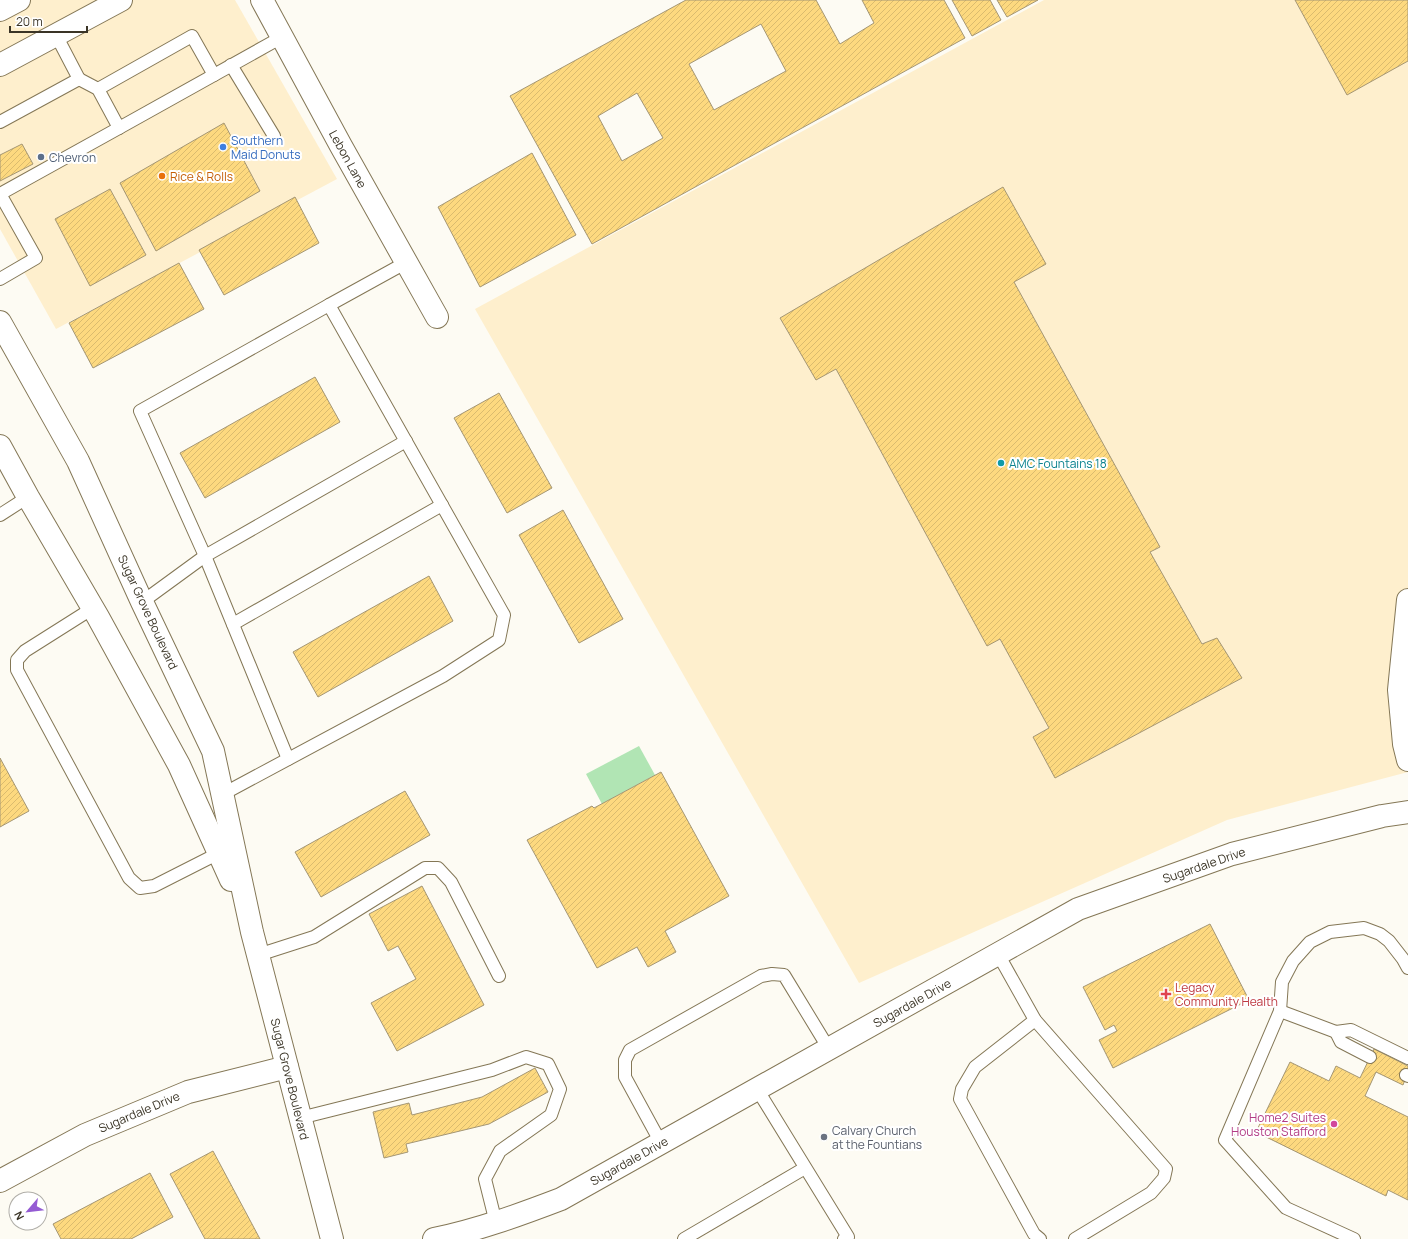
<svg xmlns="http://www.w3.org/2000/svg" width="1408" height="1239" viewBox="0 0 1408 1239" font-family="Manrope,sans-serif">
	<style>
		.built { fill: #feefcd }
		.garden { fill: #b1e5b4 }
		.building { fill: url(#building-hatch); stroke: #a49674; fill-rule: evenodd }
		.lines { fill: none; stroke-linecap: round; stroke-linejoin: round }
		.service-casing { stroke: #847756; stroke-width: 14 }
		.minor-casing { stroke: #847756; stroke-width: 24 }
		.tertiary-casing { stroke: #847756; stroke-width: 24 }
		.secondary-casing { stroke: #847756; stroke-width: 24 }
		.service { stroke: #fff; stroke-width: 12 }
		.minor { stroke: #fff; stroke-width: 22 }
		.tertiary { stroke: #fff; stroke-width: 22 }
		.secondary { stroke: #fff; stroke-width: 22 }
		.shop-dot { fill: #3f7fe0; stroke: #fff; stroke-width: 1.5 }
		.service-dot { fill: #5c6f8a; stroke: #fff; stroke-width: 1.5 }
		.food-dot { fill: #e8710a; stroke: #fff; stroke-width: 1.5 }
		.culture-dot { fill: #0f9aa8; stroke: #fff; stroke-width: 1.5 }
		.health-dot { fill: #e0444e; stroke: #fff; stroke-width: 1.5 }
		.hotel-dot { fill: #d1479c; stroke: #fff; stroke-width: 1.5 }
		.worship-dot { fill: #6b7280; stroke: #fff; stroke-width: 1.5 }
		.labels { text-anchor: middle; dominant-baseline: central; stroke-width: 4; stroke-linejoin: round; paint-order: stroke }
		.shop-label { font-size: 12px; fill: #366cbe; stroke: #fff; text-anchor: start }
		.service-label { font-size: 12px; fill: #4e5e75; stroke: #fff; text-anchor: start }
		.street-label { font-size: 12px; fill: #3a3426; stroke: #fff }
		.food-label { font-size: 12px; fill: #c56008; stroke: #fff; text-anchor: start }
		.culture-label { font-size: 12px; fill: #0d838f; stroke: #fff; text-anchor: start }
		.health-label { font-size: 12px; fill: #be3a42; stroke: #fff; text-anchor: start }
		.hotel-label { font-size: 12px; fill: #b23c85; stroke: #fff; text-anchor: end }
		.worship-label { font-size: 12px; fill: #5b616d; stroke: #fff; text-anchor: start }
	</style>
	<defs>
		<pattern id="building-hatch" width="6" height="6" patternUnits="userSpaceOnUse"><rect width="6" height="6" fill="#fdd97f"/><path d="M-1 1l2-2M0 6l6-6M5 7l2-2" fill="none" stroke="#dabb6e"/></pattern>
	</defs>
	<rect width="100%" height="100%" fill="#fdfbf3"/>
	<g class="built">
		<path d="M0,0H235L337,179L56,329L0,229Z"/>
		<path d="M1044,0H1408V772L1227,820L859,983L475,309Z"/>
	</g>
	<path class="garden" d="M639,746L655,775L602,804L586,774Z"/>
	<g class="building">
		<path d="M686,0H816L840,44L874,23L862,0H944L965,38L592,244L510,96ZM761,24L786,71L714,110L689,64ZM637,93L663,138L622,161L598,116Z"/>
		<path d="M952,0H990L1001,20L972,36Z"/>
		<path d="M997,0H1038L1007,17Z"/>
		<path d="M1295,0H1408V61L1347,95Z"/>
		<path d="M224,123L260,191L156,251L120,183Z"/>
		<path d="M22,144L33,164L0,181V155Z"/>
		<path d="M532,153L576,235L480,287L438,207Z"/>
		<path d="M1003,187L1046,264L1014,282L1160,547L1150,552L1202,644L1217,638L1242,678L1055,778L1033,737L1049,728L1000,639L987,646L836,369L816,380L780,318Z"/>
		<path d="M110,189L146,255L90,286L55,219Z"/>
		<path d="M295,197L319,243L224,295L199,250Z"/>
		<path d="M179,263L204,309L93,368L69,323Z"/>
		<path d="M315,377L340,422L205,498L180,453Z"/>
		<path d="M499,393L552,488L507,513L454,418Z"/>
		<path d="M563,510L623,619L579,643L519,535Z"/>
		<path d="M429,576L453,621L318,697L293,652Z"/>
		<path d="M0,758L29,811L0,827Z"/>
		<path d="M661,772L729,896L665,931L676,952L648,967L637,947L597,968L527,840L592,806L594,808Z"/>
		<path d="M405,791L430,835L321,897L295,852Z"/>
		<path d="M422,886L484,1005L397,1051L371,1003L416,979L398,946L388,951L369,914Z"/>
		<path d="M1210,924L1249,1000L1113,1068L1099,1040L1117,1031L1114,1025L1105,1030L1083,987Z"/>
		<path d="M1374,1049L1408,1066V1072L1403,1085L1376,1072L1365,1096L1408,1117V1200L1388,1190L1386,1196L1256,1132L1290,1062L1329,1081L1336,1066L1360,1078Z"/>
		<path d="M535,1068L548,1092L489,1124L406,1144L408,1152L384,1158L373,1112L409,1103L412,1115L482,1097Z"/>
		<path d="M213,1151L260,1239H205L170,1174Z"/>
		<path d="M150,1173L173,1217L131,1239H61L53,1224Z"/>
	</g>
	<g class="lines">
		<g class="service-casing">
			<g id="service">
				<path d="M231,65L274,136"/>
				<path d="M79,79L98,89L119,128L282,37"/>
				<path d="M98,89L192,36L214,75"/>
				<path d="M0,122L79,79L56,35"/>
				<path d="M0,194L119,128"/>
				<path d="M0,279L36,258L0,194"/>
				<path d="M0,515L28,497"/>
				<path d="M142,602L205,556L406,441"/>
				<path d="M93,608L25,651L17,660V670L129,878L140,888L154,886L223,851"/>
				<path d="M233,624L442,505"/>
				<path d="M288,759L205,556L140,411L329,305"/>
				<path d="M223,794L443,676L499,640L504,615L329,305L407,262"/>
				<path d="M998,954L1035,1020L1166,1169L1164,1178L1151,1193L1075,1239"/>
				<path d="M258,955L314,937L425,868H438L451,882L499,976"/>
				<path d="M1280,1011L1336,1032L1351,1030L1408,1058"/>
				<path d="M1035,1020L975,1067L962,1089L960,1099L1034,1234L1040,1239"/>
				<path d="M1336,1032L1341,1042L1370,1057"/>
				<path d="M1406,1075L1408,1076"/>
				<path d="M757,1089L848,1237L844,1239"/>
				<path d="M300,1118L492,1070L526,1057L548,1064L560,1089L551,1115L500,1151L485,1179L496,1223"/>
				<path d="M661,1143L625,1077V1060L630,1050L761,976L772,974L784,975L829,1049"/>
				<path d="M684,1239L805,1168"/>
				<path d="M1354,1239L1286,1208L1225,1140L1280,1011L1282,982L1293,961L1310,942L1330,932L1364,928L1380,934L1389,941L1403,959L1408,968"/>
			</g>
		</g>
		<g class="minor-casing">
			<g id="minor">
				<path d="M262,0L341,146L437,317"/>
				<path d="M1408,600L1399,690L1404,744L1408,760"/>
				<path d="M0,1181L85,1135L188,1092L287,1067"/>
				<path d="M434,1239C478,1230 519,1215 561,1199L1078,909L1232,854L1382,816L1408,812"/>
			</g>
		</g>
		<g class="tertiary-casing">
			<g id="tertiary">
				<path d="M0,322L78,461L142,602L213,751L252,932L332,1239"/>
				<path d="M0,446L28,497L98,617L179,765L231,880"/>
			</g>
		</g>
		<g class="secondary-casing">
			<g id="secondary">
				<path d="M0,10L19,0"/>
				<path d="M0,65L121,0"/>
			</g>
		</g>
		<use href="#service" class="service"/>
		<use href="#minor" class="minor"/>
		<use href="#tertiary" class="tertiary"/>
		<use href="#secondary" class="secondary"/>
	</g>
	<circle class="shop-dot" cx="223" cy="147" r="4"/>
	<circle class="service-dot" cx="41" cy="157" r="4"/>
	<circle class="food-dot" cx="162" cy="176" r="4"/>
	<circle class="culture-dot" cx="1001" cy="463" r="4"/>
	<path class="health-dot" d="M1164 988h4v4h4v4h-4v4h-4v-4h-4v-4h4z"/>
	<circle class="hotel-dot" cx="1334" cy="1124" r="4"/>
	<circle class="worship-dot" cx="824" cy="1137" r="4"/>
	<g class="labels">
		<g class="shop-label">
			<text x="231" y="140">Southern<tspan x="231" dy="14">Maid Donuts</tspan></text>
		</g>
		<g class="service-label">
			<text x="49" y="157">Chevron</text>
		</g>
		<g class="street-label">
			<text transform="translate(348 159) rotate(61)">Lebon Lane</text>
			<text transform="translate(148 612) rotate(65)">Sugar Grove Boulevard</text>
			<text transform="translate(1204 865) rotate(-19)">Sugardale Drive</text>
			<text transform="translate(912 1003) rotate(-29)">Sugardale Drive</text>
			<text transform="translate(290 1079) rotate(76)">Sugar Grove Boulevard</text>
			<text transform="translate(139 1112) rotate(-23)">Sugardale Drive</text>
			<text transform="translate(629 1161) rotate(-29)">Sugardale Drive</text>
		</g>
		<g class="food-label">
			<text x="170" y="176">Rice &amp; Rolls</text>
		</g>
		<g class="culture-label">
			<text x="1009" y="463">AMC Fountains 18</text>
		</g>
		<g class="health-label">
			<text x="1175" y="987">Legacy<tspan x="1175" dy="14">Community Health</tspan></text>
		</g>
		<g class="hotel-label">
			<text x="1326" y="1117">Home2 Suites<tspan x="1326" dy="14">Houston Stafford</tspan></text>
		</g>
		<g class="worship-label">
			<text x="832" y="1130">Calvary Church<tspan x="832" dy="14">at the Fountians</tspan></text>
		</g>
	</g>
	<g transform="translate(28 1211) rotate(242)"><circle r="19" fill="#ffffff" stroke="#b0aea8"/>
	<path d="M0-3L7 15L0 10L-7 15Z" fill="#945bd3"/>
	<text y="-6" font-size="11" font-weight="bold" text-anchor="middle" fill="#3a3426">N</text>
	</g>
	<path d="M10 26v6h77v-6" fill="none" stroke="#3a3426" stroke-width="2"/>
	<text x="16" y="26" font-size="12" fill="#3a3426" stroke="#ffffff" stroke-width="3" paint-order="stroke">20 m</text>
</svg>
